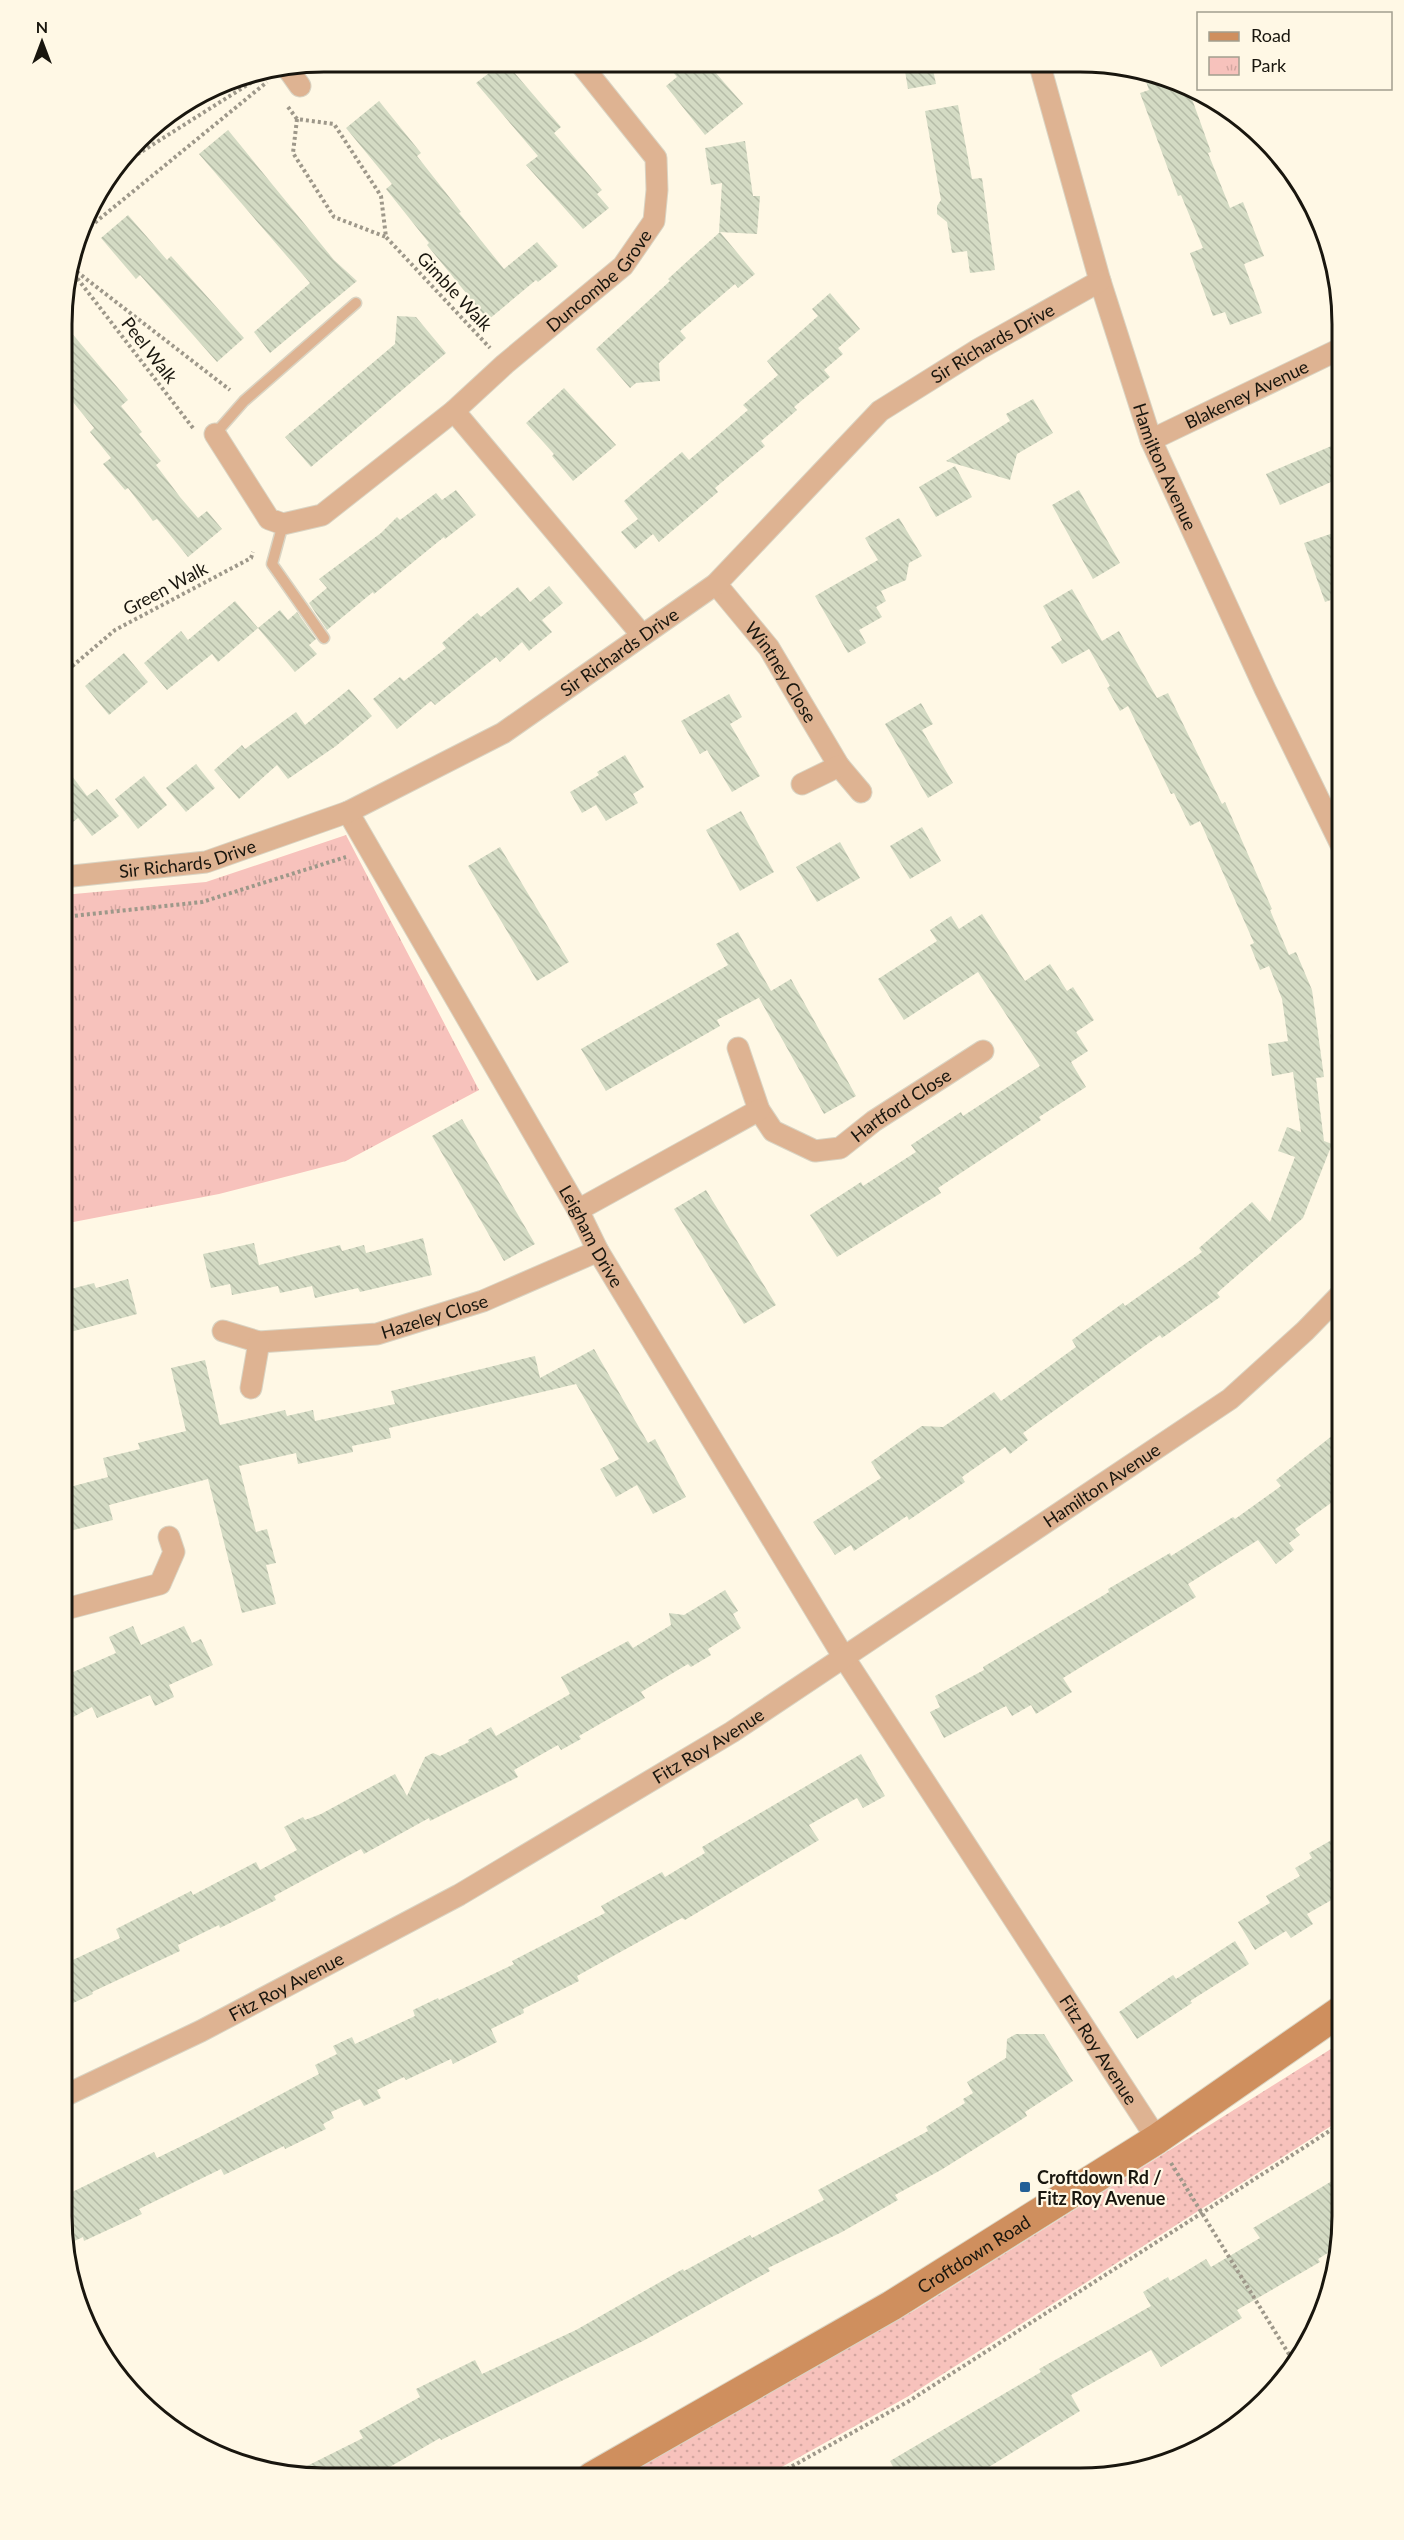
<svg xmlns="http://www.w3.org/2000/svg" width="1404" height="2540" viewBox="0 0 1404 2540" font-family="Lato,sans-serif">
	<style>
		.grass { fill: url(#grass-dots) }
		.park { fill: url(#park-tufts) }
		.building { fill: url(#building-back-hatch) }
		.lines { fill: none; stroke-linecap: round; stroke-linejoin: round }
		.lane-casing { stroke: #dad4c3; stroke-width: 13 }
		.street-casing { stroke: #dad4c3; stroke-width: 23 }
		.secondary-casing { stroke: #dad4c3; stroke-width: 32 }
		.path { stroke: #9e988a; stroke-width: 4; stroke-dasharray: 3 3; stroke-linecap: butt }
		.lane { stroke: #deb392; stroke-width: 10 }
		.street { stroke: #deb392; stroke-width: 21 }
		.secondary { stroke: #cf8f5e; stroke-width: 30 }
		.poi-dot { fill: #236097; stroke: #fff8e5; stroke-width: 2 }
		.labels { text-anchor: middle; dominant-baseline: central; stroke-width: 4.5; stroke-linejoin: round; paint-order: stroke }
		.street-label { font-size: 18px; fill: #19160e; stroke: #fff8e5 }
		.poi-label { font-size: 18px; font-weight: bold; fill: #19160e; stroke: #fff8e5; text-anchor: start }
		.rim { fill: none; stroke: #19160e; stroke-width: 3 }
	</style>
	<defs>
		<pattern id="grass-dots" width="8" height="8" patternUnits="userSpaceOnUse" patternTransform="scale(1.5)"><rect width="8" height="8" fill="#f7c2bc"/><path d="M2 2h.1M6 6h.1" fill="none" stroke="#d3a6a0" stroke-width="1.8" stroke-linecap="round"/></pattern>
		<pattern id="park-tufts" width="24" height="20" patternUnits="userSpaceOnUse" patternTransform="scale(1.5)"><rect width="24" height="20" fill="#f7c2bc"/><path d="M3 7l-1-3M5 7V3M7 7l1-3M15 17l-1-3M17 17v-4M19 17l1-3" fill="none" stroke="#d3a6a0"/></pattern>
		<pattern id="building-back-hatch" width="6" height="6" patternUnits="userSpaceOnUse" patternTransform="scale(1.5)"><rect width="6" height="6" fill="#d4dbc4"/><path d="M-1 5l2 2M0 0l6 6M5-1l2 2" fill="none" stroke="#b5bba7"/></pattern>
	</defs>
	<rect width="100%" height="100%" fill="#fff8e5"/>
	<path class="grass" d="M1342,2042V2119L907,2397L762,2478L619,2477L915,2310Z"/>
	<path class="park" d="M346,835L479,1090L346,1161L219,1194L63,1224V895L206,882Z"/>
	<g class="building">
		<path d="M502,63H506L561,127L554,133L602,190L597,194L609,208L583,229L526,165L538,156L476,83Z"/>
		<path d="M666,64H708L743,104L705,135L666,86L677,77Z"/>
		<path d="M904,65H932L936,84L908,89Z"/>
		<path d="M1142,70L1187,85L1211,152L1208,153L1230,208L1243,202L1264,256L1244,264L1262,313L1230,325L1225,312L1213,316L1190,253L1203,248L1181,195L1178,196L1140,93L1149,90Z"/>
		<path d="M379,101L421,153L417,156L461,212L459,213L504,269L537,242L558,266L538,282L536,280L488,320L427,245L429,243L386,189L392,184L346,128Z"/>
		<path d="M958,105L972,179L982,178L995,270L970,273L967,251L952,253L947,222L937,214V206L941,200L925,111Z"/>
		<path d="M228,130L334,260L357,281L270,353L254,332L310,283L199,154Z"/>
		<path d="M745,141L753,196H760L757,234L719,232L722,183L711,185L705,148Z"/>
		<path d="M128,215L167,260L171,256L244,338L217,362L140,275L136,279L101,238Z"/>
		<path d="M720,232L755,274L738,288L735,284L680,331L686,338L659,363L660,381L636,383L630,388L596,349L670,281L668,279L692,257Z"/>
		<path d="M830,293L860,329L838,348L843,354L824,370L830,377L794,407L797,410L761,441L765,446L715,488L718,492L659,542L653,534L635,549L621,532L638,519L624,501L682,452L689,460L748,410L743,405L778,375L767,361L818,316L812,309Z"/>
		<path d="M397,316L416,317L446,353L311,467L285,437L395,344Z"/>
		<path d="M64,324L128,400L121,406L142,432L139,434L161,461L156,465L180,497L198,518L207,511L222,529L188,557L157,519L153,521L128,488L125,490L103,464L111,458L90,432L94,428L64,391Z"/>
		<path d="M564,388L616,445L573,481L552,456L554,454L526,423Z"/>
		<path d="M1033,399L1053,433L1017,454L1010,480L946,461L1010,421L1006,414Z"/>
		<path d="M1336,444L1342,458V477L1280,505L1266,474Z"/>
		<path d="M955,466L972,497L936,517L919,487Z"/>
		<path d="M456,490L476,515L445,539L444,537L374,594L373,592L327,630L309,603L327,588L319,579L381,533L397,517L400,520L436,493L442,500Z"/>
		<path d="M1079,490L1120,563L1093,579L1052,505Z"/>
		<path d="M899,518L922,556L909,563L906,580L881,591L886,601L876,607L882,617L859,630L866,643L848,653L815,596L878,560L865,538Z"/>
		<path d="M1342,530V596L1325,602L1304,543Z"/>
		<path d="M549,586L563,603L542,620L552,632L529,651L522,642L500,662L496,657L435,705L431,701L397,729L373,699L400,677L404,681L446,648L442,643L477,613L481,617L518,587L530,602Z"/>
		<path d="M1072,589L1102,641L1119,631L1157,698L1168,693L1222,804L1225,802L1272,909L1270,910L1289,955L1296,952L1312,990L1324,1077L1316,1078L1324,1141L1332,1144L1303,1218L1217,1293L1220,1297L1162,1338L1160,1335L1023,1433L1028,1440L1010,1454L1005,1447L962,1477L965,1482L909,1520L907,1516L854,1551L851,1545L835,1555L813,1522L881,1478L871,1462L922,1426L943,1427L994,1392L1001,1401L1076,1347L1072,1340L1123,1303L1125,1306L1202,1252L1199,1248L1252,1202L1270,1222L1295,1157L1278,1151L1287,1127L1301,1132L1293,1072L1272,1076L1268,1044L1288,1041L1282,999L1269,966L1260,970L1250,945L1254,943L1200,821L1190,826L1174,793L1171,794L1128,706L1120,711L1107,688L1110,686L1089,649L1062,664L1051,647L1062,640L1043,606Z"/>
		<path d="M235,601L258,628L218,662L212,654L167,690L144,663L181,631L188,640Z"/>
		<path d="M280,610L288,620L297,612L316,639L309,645L317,654L295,672L258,628Z"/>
		<path d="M124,653L148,682L109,715L85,686Z"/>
		<path d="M349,689L372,716L336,746L288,779L277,765L239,799L214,770L242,745L245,749L296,712L305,725Z"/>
		<path d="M729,694L742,717L730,724L760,776L732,792L707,750L700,754L681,721Z"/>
		<path d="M921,703L933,724L922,730L953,783L928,798L885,724Z"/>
		<path d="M625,755L644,787L633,794L638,803L606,821L596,805L582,813L570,792L599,775L597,772Z"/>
		<path d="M63,764L87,796L97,789L119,816L92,836L78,818L63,830Z"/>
		<path d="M196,764L215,788L186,812L166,788Z"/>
		<path d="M144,776L167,805L138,829L115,799Z"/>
		<path d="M741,811L774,872L740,891L706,830Z"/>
		<path d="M922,827L941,861L910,879L890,846Z"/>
		<path d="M840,842L860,878L817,902L796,867Z"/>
		<path d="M500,847L569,962L537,981L468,866Z"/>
		<path d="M982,914L1025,981L1050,964L1067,991L1073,987L1094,1020L1076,1032L1088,1051L1071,1062L1086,1087L1039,1117L1041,1120L938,1188L941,1193L837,1257L810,1215L861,1182L863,1186L916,1152L911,1145L961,1112L963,1116L1040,1066L978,972L904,1020L878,979L937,941L930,930L951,916L959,929Z"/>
		<path d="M738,932L771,991L791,979L856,1096L824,1114L759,998L764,995L717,1020L720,1026L606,1091L581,1049L728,965L716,944Z"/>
		<path d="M462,1119L535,1244L504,1261L432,1136Z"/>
		<path d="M706,1190L776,1305L744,1324L674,1209Z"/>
		<path d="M423,1238L432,1275L360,1292L358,1288L315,1298L312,1286L280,1293L278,1286L232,1295L230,1284L211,1288L203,1254L254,1243L259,1265L340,1245L342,1251L364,1245L366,1253Z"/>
		<path d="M128,1279L137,1314L63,1334V1291L94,1283L96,1288Z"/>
		<path d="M594,1349L648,1443L655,1439L686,1497L653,1514L637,1485L616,1497L600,1469L619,1459L576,1384L389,1428L391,1438L352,1446L353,1452L298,1464L296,1453L239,1466L256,1532L267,1529L276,1563L266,1565L276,1604L242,1613L208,1479L109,1505L113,1520L62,1533V1489L108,1477L103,1458L140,1449L138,1443L186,1431L171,1368L205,1360L220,1425L285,1410L287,1416L313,1410L315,1421L395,1404L391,1391L535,1356L540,1378Z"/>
		<path d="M1342,1428V1495L1295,1529L1300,1535L1289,1543L1294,1550L1276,1564L1258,1540L1188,1584L1196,1597L1063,1678L1072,1692L1036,1714L1031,1705L1012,1716L1006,1706L944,1738L930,1712L940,1707L935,1696L984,1670L983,1667L1109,1592L1108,1589L1170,1553L1171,1556L1233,1517L1235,1519L1281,1486L1276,1480Z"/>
		<path d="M725,1590L738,1611L733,1614L741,1628L708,1649L711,1655L691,1667L688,1664L641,1692L645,1698L579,1736L581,1739L561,1750L558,1745L514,1770L518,1777L430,1821L429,1818L364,1854L361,1849L274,1896L276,1900L220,1928L219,1925L178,1945L180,1951L92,1992L93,1994L62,2008V1965L120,1938L116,1929L191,1891L193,1895L256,1862L260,1870L297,1850L284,1827L303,1817L305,1820L321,1814L395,1774L407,1796L425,1757L433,1753L440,1756L469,1742L468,1740L491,1727L496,1736L570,1694L561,1677L628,1641L633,1648L671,1625L669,1613L684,1615Z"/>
		<path d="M133,1626L141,1645L184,1626L192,1643L201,1639L213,1665L169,1685L174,1697L155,1706L150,1695L97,1718L92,1707L62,1723V1677L116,1653L109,1637Z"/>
		<path d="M861,1754L885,1796L863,1808L857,1798L809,1825L819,1840L685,1920L682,1918L577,1976L579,1981L523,2009L524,2013L491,2029L497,2042L453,2064L451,2059L406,2080L404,2077L377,2090L381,2098L364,2106L360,2099L331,2112L334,2118L323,2124L326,2129L285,2149L284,2146L224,2175L221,2169L139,2209L142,2214L84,2241L83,2237L66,2245L62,2216V2197L154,2152L157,2158L204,2135L319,2074L315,2065L337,2054L333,2046L352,2037L355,2044L415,2016L413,2010L438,1998L439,2000L514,1964L512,1961L605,1913L601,1906L662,1872L665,1877L705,1853L702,1847Z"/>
		<path d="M1335,1838L1342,1849V1894L1307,1914L1313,1924L1291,1938L1286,1931L1255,1950L1238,1922L1270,1903L1266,1896L1300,1876L1295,1868L1312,1858L1309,1853Z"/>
		<path d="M1235,1941L1249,1964L1190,2001L1192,2003L1137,2039L1119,2012L1173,1975L1176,1979Z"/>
		<path d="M1016,2034H1044L1073,2081L1025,2112L1027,2116L941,2170L895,2195L898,2200L842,2232L768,2268L770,2271L643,2341L441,2440L440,2438L374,2476H287L363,2438L359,2431L420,2397L416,2389L475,2360L482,2374L576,2330L683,2269L684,2271L750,2235L752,2238L824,2200L818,2190L928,2131L926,2127L965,2103L963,2099L973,2093L967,2082L1006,2058L1007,2039Z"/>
		<path d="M1342,2175V2234L1339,2246L1318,2259L1320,2262L1237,2310L1242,2318L1161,2367L1151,2350L1071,2395L1080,2411L971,2478H899L890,2461L1041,2372L1039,2369L1151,2306L1143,2292L1168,2277L1170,2281L1206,2259L1211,2267L1260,2238L1253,2228Z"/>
	</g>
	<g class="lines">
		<g class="lane-casing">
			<g id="lane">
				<path d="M215,434L244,401L356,303"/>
				<path d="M283,524L272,564L324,638"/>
				<path d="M1342,1079L1337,1036L1342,1028"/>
			</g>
		</g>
		<g class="street-casing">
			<g id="street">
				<path id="s1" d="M1040,66L1100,281L1151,440L1265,689L1342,847"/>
				<path d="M288,69L300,86"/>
				<path d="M454,411L642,635"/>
				<path id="s2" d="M215,434L269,519L283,524L322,515L454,411L505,364L623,266L654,221L657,190L656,158L580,63"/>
				<path id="s3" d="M1151,440L1342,348"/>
				<path id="s4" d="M716,584L769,648L839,766L861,792"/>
				<path d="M802,784L839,766"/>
				<path id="s5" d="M348,812L578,1210L598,1251L843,1656L1157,2139"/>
				<path id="s6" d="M63,877L206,862L348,812L503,733L716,584L880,411L979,349L1100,281"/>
				<path id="s7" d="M738,1048L759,1110L773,1131L815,1151L840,1148L874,1121L983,1051"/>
				<path d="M578,1210L759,1110"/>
				<path id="s8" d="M223,1331L259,1342L377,1334L483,1301L598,1251"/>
				<path d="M251,1388L259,1342"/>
				<path d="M62,1610L160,1584L174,1552L169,1537"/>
				<path id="s9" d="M62,2097L201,2031L459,1895L732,1732L1230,1399L1305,1331L1342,1293"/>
			</g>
		</g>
		<g class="secondary-casing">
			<g id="secondary">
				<path id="s10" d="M592,2477L891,2306L1157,2139L1342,2010"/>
			</g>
		</g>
		<g class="path">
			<path d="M288,107L297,119L334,124L381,196L386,237L490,348"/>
			<path d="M297,119L293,153L334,217L386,237"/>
			<path d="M122,164L263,75"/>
			<path d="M81,234L267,82"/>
			<path d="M72,268L230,390"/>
			<path d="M70,269L193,428"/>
			<path d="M63,674L115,630L251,558L253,552"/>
			<path d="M63,917L202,902L346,857"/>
			<path d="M1171,2163L1295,2364"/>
			<path d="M771,2478L909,2401L1342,2123"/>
		</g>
		<use href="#lane" class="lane"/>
		<use href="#street" class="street"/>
		<use href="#secondary" class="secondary"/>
	</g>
	<rect class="poi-dot" x="1019" y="2181" width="12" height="12" rx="3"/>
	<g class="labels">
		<g class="street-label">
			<text stroke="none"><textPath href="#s2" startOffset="519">Duncombe Grove</textPath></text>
			<text transform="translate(455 291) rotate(47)">Gimble Walk</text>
			<text stroke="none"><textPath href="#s6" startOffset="1098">Sir Richards Drive</textPath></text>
			<text transform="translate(150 350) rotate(52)">Peel Walk</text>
			<text stroke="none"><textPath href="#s3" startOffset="106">Blakeney Avenue</textPath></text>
			<text stroke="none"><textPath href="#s1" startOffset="420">Hamilton Avenue</textPath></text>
			<text transform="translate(165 588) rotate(-28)">Green Walk</text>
			<text stroke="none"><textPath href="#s6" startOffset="610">Sir Richards Drive</textPath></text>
			<text stroke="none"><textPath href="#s4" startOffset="110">Wintney Close</textPath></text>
			<text stroke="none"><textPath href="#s6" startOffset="126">Sir Richards Drive</textPath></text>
			<text stroke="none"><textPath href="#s7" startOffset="237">Hartford Close</textPath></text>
			<text stroke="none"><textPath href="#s5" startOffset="489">Leigham Drive</textPath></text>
			<text stroke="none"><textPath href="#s8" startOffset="216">Hazeley Close</textPath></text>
			<text stroke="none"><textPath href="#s9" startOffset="1208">Hamilton Avenue</textPath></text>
			<text stroke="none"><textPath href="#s9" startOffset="736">Fitz Roy Avenue</textPath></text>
			<text stroke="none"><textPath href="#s9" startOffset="250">Fitz Roy Avenue</textPath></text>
			<text stroke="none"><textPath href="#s5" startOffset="1448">Fitz Roy Avenue</textPath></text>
			<text stroke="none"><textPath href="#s10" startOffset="442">Croftdown Road</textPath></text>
		</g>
		<g class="poi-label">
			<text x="1037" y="2177">Croftdown Rd /<tspan x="1037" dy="21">Fitz Roy Avenue</tspan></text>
		</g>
	</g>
	<path d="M0 0H1404V2540H0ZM324 72H1080A252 252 0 0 1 1332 324V2216A252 252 0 0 1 1080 2468H324A252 252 0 0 1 72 2216V324A252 252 0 0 1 324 72Z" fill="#fff8e5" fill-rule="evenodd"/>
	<path class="rim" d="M324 72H1080A252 252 0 0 1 1332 324V2216A252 252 0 0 1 1080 2468H324A252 252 0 0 1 72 2216V324A252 252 0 0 1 324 72Z"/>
	<rect x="1197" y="12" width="195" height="78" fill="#fff8e5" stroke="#a39e8f" stroke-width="1.5"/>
	<rect x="1209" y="32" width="30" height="9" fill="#cf8f5e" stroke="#a39e8f" stroke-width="1.5"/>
	<text x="1251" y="42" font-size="18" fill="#19160e">Road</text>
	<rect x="1209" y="57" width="30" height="18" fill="url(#park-tufts)" stroke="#a39e8f" stroke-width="1.5"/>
	<text x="1251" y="72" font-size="18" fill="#19160e">Park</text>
	<g transform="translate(42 42)" stroke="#fff8e5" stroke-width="4.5" paint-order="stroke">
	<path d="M0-4.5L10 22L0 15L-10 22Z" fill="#19160e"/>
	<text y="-9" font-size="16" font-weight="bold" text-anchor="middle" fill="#19160e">N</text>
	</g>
</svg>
